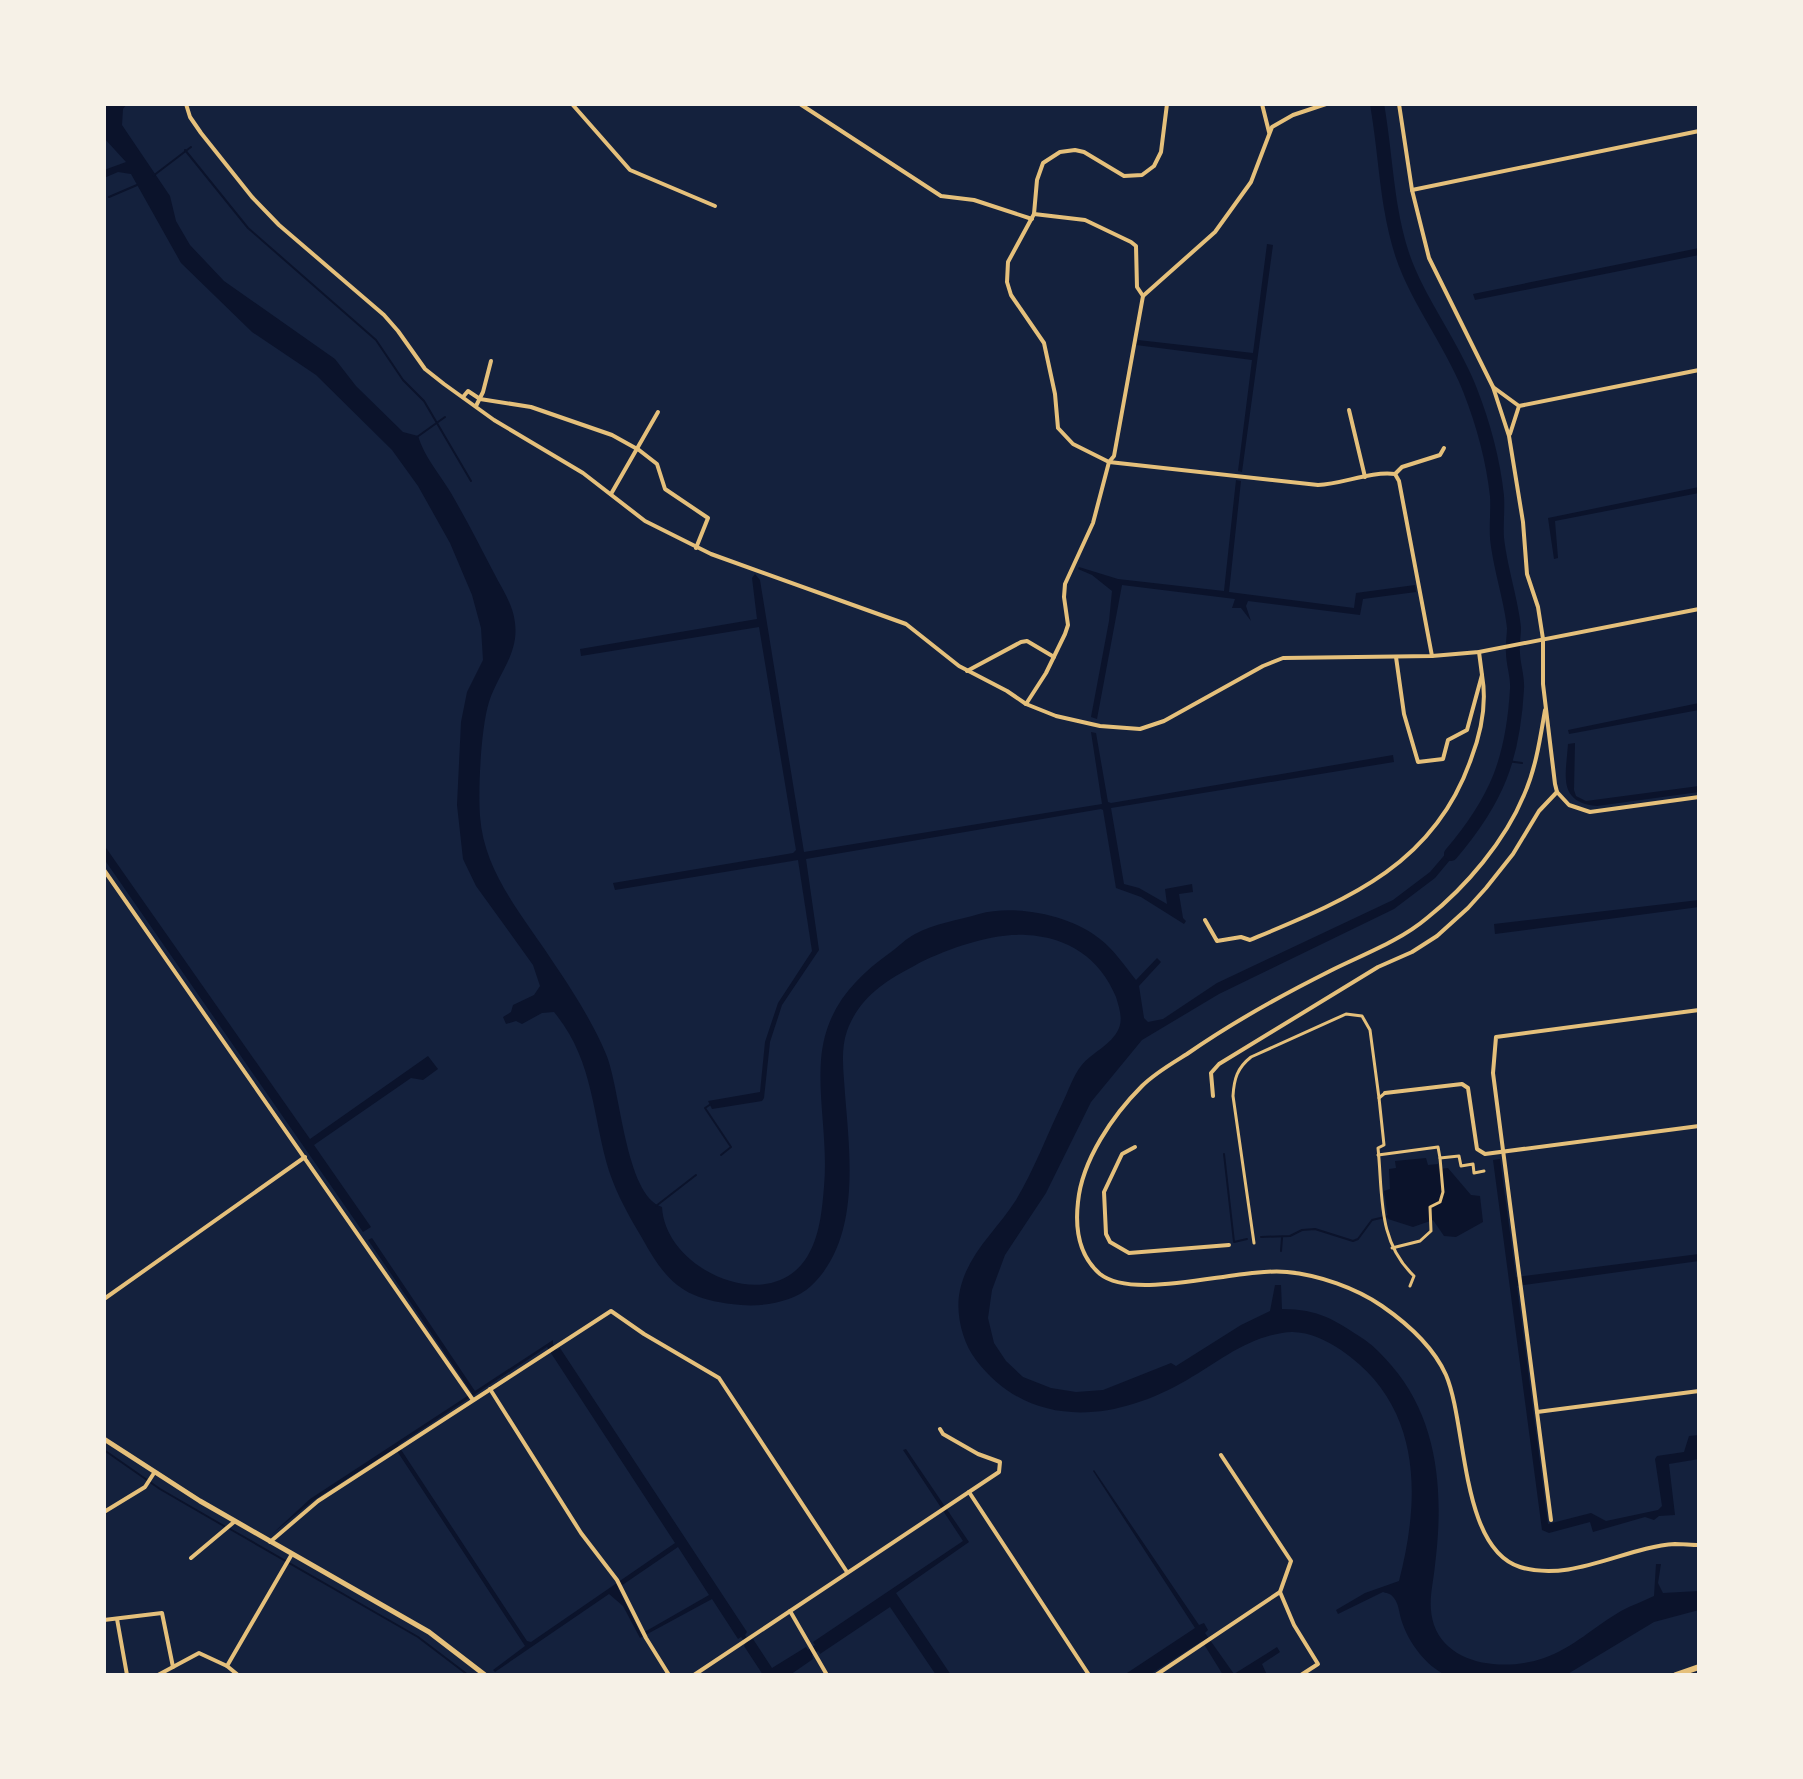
<svg xmlns="http://www.w3.org/2000/svg" width="1803" height="1779" viewBox="0 0 1803 1779" font-family="'IBM Plex Sans',sans-serif">
	<style>
		.water { fill: #0b132b; fill-rule: evenodd }
		.lines { fill: none; stroke-linecap: round; stroke-linejoin: round }
		.stream { stroke: #0b132b; stroke-width: 2 }
		.river { stroke: #0b132b; stroke-width: 14 }
		.pedestrian { stroke: #e5c07b; stroke-width: 3 }
		.minor { stroke: #e5c07b; stroke-width: 4 }
		.tertiary { stroke: #e5c07b; stroke-width: 4 }
		.secondary { stroke: #e5c07b; stroke-width: 5 }
		.trunk { stroke: #e5c07b; stroke-width: 6 }
	</style>
	<rect width="100%" height="100%" fill="#14213d"/>
	<g class="water">
		<path d="M109,104H127L123,109L122,125L170,196L176,221L190,245L224,281L335,359L356,386L403,432L418,436C425,458 439,473 451,493C466,519 480,546 494,573C502,589 513,604 515,623C519,654 498,674 489,702C481,728 478,788 480,816C484,874 525,918 555,965C573,991 594,1025 606,1054C621,1090 625,1195 662,1207C665,1270 770,1317 807,1257C820,1236 822,1210 824,1187C828,1142 818,1101 821,1060C825,1010 852,980 891,952C899,946 907,938 915,934C933,924 959,920 979,914C1015,904 1071,915 1100,939C1114,950 1125,966 1136,980L1157,958L1161,962L1139,986L1144,1018L1148,1022L1163,1019L1217,983L1393,900L1430,872L1460,837L1465,842L1435,878L1394,909L1219,994L1142,1040L1091,1102L1046,1193L1005,1255L992,1290L988,1318L994,1343L1006,1361L1023,1377L1051,1388L1076,1392L1103,1390L1171,1363L1176,1366L1241,1325L1270,1311L1275,1285H1281L1282,1309C1319,1309 1335,1320 1365,1340C1375,1347 1383,1356 1391,1365C1439,1420 1444,1494 1435,1565C1433,1586 1427,1604 1434,1625C1449,1667 1507,1671 1544,1658C1573,1648 1595,1626 1621,1611C1632,1605 1644,1601 1654,1596L1656,1564H1661L1658,1583L1663,1593L1699,1591V1610L1654,1622L1566,1675H1446C1426,1666 1409,1643 1402,1622C1399,1614 1399,1604 1394,1598C1390,1593 1389,1594 1383,1592L1338,1614L1336,1610L1365,1593L1399,1581C1421,1496 1422,1405 1341,1350C1324,1339 1304,1329 1282,1333C1245,1339 1218,1362 1187,1380C1117,1421 1031,1432 976,1360C962,1342 955,1312 960,1290C968,1253 997,1230 1016,1200C1034,1170 1047,1135 1062,1104C1068,1092 1073,1076 1081,1066C1092,1052 1112,1045 1119,1028C1123,1018 1119,1007 1116,997C1100,958 1068,937 1026,935C992,933 943,950 914,966C885,981 859,998 847,1031C840,1051 844,1074 845,1094C850,1156 861,1239 811,1286C794,1302 763,1307 741,1305C685,1300 668,1285 642,1238C629,1216 617,1195 609,1171C592,1115 594,1060 554,1012L542,1013L522,1024L516,1021L506,1024L503,1017L511,1012L513,1005L534,995L540,986L533,965L476,886L463,859L457,805L461,722L467,692L483,660L481,628L472,595L450,543L418,486L392,450L316,375L252,332L181,263L131,174L118,172L104,178V170L126,162L104,138V107Z"/>
		<path d="M1267,244L1273,245L1242,472L1238,471L1252,360L1136,345L1138,340L1253,353Z"/>
		<path d="M1699,248V255L1475,300L1473,294Z"/>
		<path d="M1236,480L1241,481L1229,592L1354,608L1356,593L1415,585L1416,592L1363,599L1360,615L1248,601L1246,606L1251,621L1241,608H1232L1235,599L1122,585L1097,719L1091,717L1109,621L1112,591L1092,575L1078,569L1079,567L1118,579L1224,591Z"/>
		<path d="M1699,487V493L1555,521L1558,558L1554,559L1548,518Z"/>
		<path d="M755,574L760,580L804,852L1102,804L1091,732L1096,733L1108,802L1111,803L1393,755L1394,762L1111,808L1124,884L1139,888L1167,904L1165,889L1192,884L1193,892L1179,894L1183,918L1186,921L1184,924L1141,897L1116,888L1103,810L1101,809L806,859L819,950L782,1005L770,1042L764,1098L762,1101L712,1109L708,1101L760,1092L765,1042L778,1003L812,951L798,860L615,890L613,883L793,853L796,850L759,627L581,656L580,649L757,619L752,578Z"/>
		<path d="M1699,703V710L1569,734L1568,730Z"/>
		<path d="M1575,743L1574,790L1576,796L1586,801L1699,786V792L1597,806C1557,802 1566,775 1568,744Z"/>
		<path d="M104,845L310,1139L428,1056L438,1069L423,1080L411,1078L314,1145L371,1227L363,1232L104,859Z"/>
		<path d="M1699,900V907L1495,934L1494,924Z"/>
		<path d="M1426,1158L1428,1165L1438,1164L1439,1169L1448,1168L1471,1195L1480,1196L1483,1222L1456,1237L1444,1236L1433,1220L1413,1227L1388,1219L1384,1191L1390,1189L1389,1169L1396,1168L1395,1161Z"/>
		<path d="M1500,1159L1516,1277L1699,1254V1261L1517,1286L1548,1524L1591,1513L1606,1521L1658,1510L1662,1506L1655,1459L1657,1456L1684,1452L1689,1436L1699,1435V1459L1669,1464L1675,1515L1659,1516L1654,1520L1645,1517L1593,1532L1590,1522L1549,1533L1542,1530L1493,1160Z"/>
		<path d="M372,1238L475,1391L553,1340V1344L557,1350L560,1348L747,1632L745,1635L749,1641L753,1639L772,1668L806,1647L808,1650L815,1645L813,1642L963,1541L903,1450L906,1449L969,1542L896,1593L951,1675H936L890,1607L820,1654L818,1651L812,1655L813,1659L790,1675H763L744,1646L746,1643L741,1637L738,1639L712,1599L640,1638L623,1606L609,1594L495,1672L493,1670L525,1646L395,1448L314,1500L272,1534L310,1499L472,1393L368,1240ZM547,1347L675,1543L531,1642L527,1641L398,1445ZM678,1547L709,1595L641,1634L618,1588Z"/>
		<path d="M1094,1470L1199,1625L1204,1623L1208,1630L1205,1633L1234,1674L1277,1647L1280,1652L1262,1664L1267,1675H1223L1202,1641L1149,1675H1124L1195,1628L1093,1471Z"/>
	</g>
	<g class="lines">
		<g class="stream">
			<path d="M185,150L248,228L376,340L403,380L424,401L471,481"/>
			<path d="M153,176L191,147"/>
			<path d="M109,197L137,185"/>
			<path d="M417,437L445,417"/>
			<path d="M1507,761L1522,763"/>
			<path d="M711,1104L705,1108L731,1147L721,1155"/>
			<path d="M1224,1154L1234,1242L1247,1239"/>
			<path d="M656,1206L696,1175"/>
			<path d="M1261,1237L1290,1236L1302,1230L1315,1229L1353,1241L1358,1239L1372,1220L1389,1216"/>
			<path d="M1281,1251L1282,1238"/>
			<path d="M104,1450L160,1489L224,1526"/>
			<path d="M230,1529L418,1637L468,1675"/>
			<path d="M245,1675H249"/>
		</g>
		<path class="river" d="M1377,104C1386,154 1386,205 1402,254C1418,302 1452,343 1470,390C1483,423 1493,460 1497,496C1498,510 1496,524 1497,538C1500,569 1511,598 1514,628C1514,636 1512,645 1513,653C1513,664 1518,677 1517,689C1513,759 1497,800 1451,854"/>
		<g class="pedestrian">
			<path d="M1385,1093L1379,1098L1384,1145L1378,1148C1383,1195 1377,1241 1414,1276L1410,1286"/>
			<path d="M1378,1155L1438,1147L1440,1158L1459,1156L1461,1166L1473,1164L1474,1173L1484,1171"/>
			<path d="M1254,1243L1233,1096C1234,1079 1237,1068 1251,1057L1346,1014L1362,1016L1370,1030L1379,1098"/>
			<path d="M1392,1248L1420,1241L1431,1231L1430,1207L1440,1202L1443,1192L1440,1158"/>
		</g>
		<g class="minor">
			<path d="M186,104L190,117L201,133L252,197L279,225L384,315L398,331L425,369L444,384L494,420L583,473L645,521L711,554L906,624L959,666L1007,691L1026,704L1056,716L1100,726L1140,729L1164,721L1263,666L1283,658L1432,656L1479,652L1699,609"/>
			<path d="M572,104L630,170L715,206"/>
			<path d="M800,104L941,196L974,200L1032,219"/>
			<path d="M1167,104L1161,152L1154,166L1142,175L1124,176L1084,152L1075,150L1060,152L1043,163L1037,180L1034,214L1008,262L1007,282L1011,295L1044,343L1055,394L1058,428L1073,444L1109,462L1318,485C1343,484 1370,471 1395,474L1399,481L1432,656"/>
			<path d="M1262,104L1269,132"/>
			<path d="M1399,104L1412,190L1429,258L1493,387L1509,436L1523,522L1527,574L1538,607L1543,639"/>
			<path d="M1412,190L1699,131"/>
			<path d="M1034,214L1085,220L1131,242L1136,246L1137,287L1143,296"/>
			<path d="M1493,387L1519,406"/>
			<path d="M463,397L468,391L480,399L531,407L612,435L639,450L657,464L665,489L708,518L696,548"/>
			<path d="M476,406L483,392L491,361"/>
			<path d="M1349,410L1365,477"/>
			<path d="M1510,434L1519,406L1699,370"/>
			<path d="M1395,474L1402,467L1440,455L1444,448"/>
			<path d="M611,494L658,412"/>
			<path d="M1396,657L1404,714L1418,762L1443,759L1448,740L1467,730L1482,675L1479,652"/>
			<path d="M967,671L1021,642L1027,641L1054,657"/>
			<path d="M1026,704L1046,673L1065,634L1068,625L1064,597L1065,584L1093,523L1109,462L1114,456L1143,296L1215,232L1251,182L1272,127L1293,115L1326,104"/>
			<path d="M1545,710C1540,739 1536,768 1524,795C1505,841 1466,887 1427,918C1400,941 1362,955 1330,971C1280,996 1233,1022 1187,1054C1171,1064 1155,1073 1142,1086C1113,1115 1082,1160 1078,1202C1075,1228 1079,1256 1100,1274C1135,1302 1240,1267 1287,1272C1319,1275 1356,1288 1382,1306C1408,1324 1433,1346 1446,1375C1467,1424 1460,1548 1520,1567C1572,1583 1625,1547 1675,1544C1683,1544 1691,1545 1699,1545"/>
			<path d="M104,870L473,1400"/>
			<path d="M1205,920L1217,941L1241,937L1250,940C1346,900 1434,866 1471,759C1481,733 1487,703 1482,675"/>
			<path d="M1213,1096L1211,1073L1219,1064L1378,967L1412,952L1437,936L1468,908L1486,888L1513,854L1539,811L1557,792"/>
			<path d="M1135,1147L1122,1154L1104,1192L1106,1234L1110,1242L1129,1253L1229,1245"/>
			<path d="M104,1299L305,1157"/>
			<path d="M490,1389L581,1533L617,1580L646,1638L669,1675"/>
			<path d="M1537,1412L1699,1391"/>
			<path d="M969,1492L1089,1675"/>
			<path d="M104,1512L145,1487L154,1473"/>
			<path d="M1551,1520L1493,1073L1496,1037L1699,1010"/>
			<path d="M270,1542L318,1501L611,1311L644,1334L719,1378L847,1572"/>
			<path d="M191,1558L234,1522"/>
			<path d="M1280,1592L1294,1625L1318,1664L1301,1675"/>
			<path d="M790,1611L827,1675"/>
			<path d="M117,1619L127,1675"/>
			<path d="M104,1620L162,1613L173,1667"/>
			<path d="M227,1666L238,1675"/>
			<path d="M158,1675L199,1653L227,1666L292,1554"/>
			<path d="M694,1675L999,1472L1000,1462L978,1454L943,1434L940,1429"/>
			<path d="M1156,1675L1280,1592L1291,1561L1221,1455"/>
		</g>
		<g class="tertiary">
			<path d="M1543,639V684L1555,784L1557,792L1569,805L1590,812L1699,797"/>
			<path d="M1385,1093L1462,1084L1468,1088L1477,1149L1485,1154L1699,1126"/>
		</g>
		<path class="secondary" d="M104,1439L200,1501L429,1632L485,1675"/>
		<path class="trunk" d="M1676,1675L1699,1667"/>
	</g>
	<rect width="1803" height="1779" fill="none" stroke="#f6f1e7" stroke-width="212"/>
</svg>
